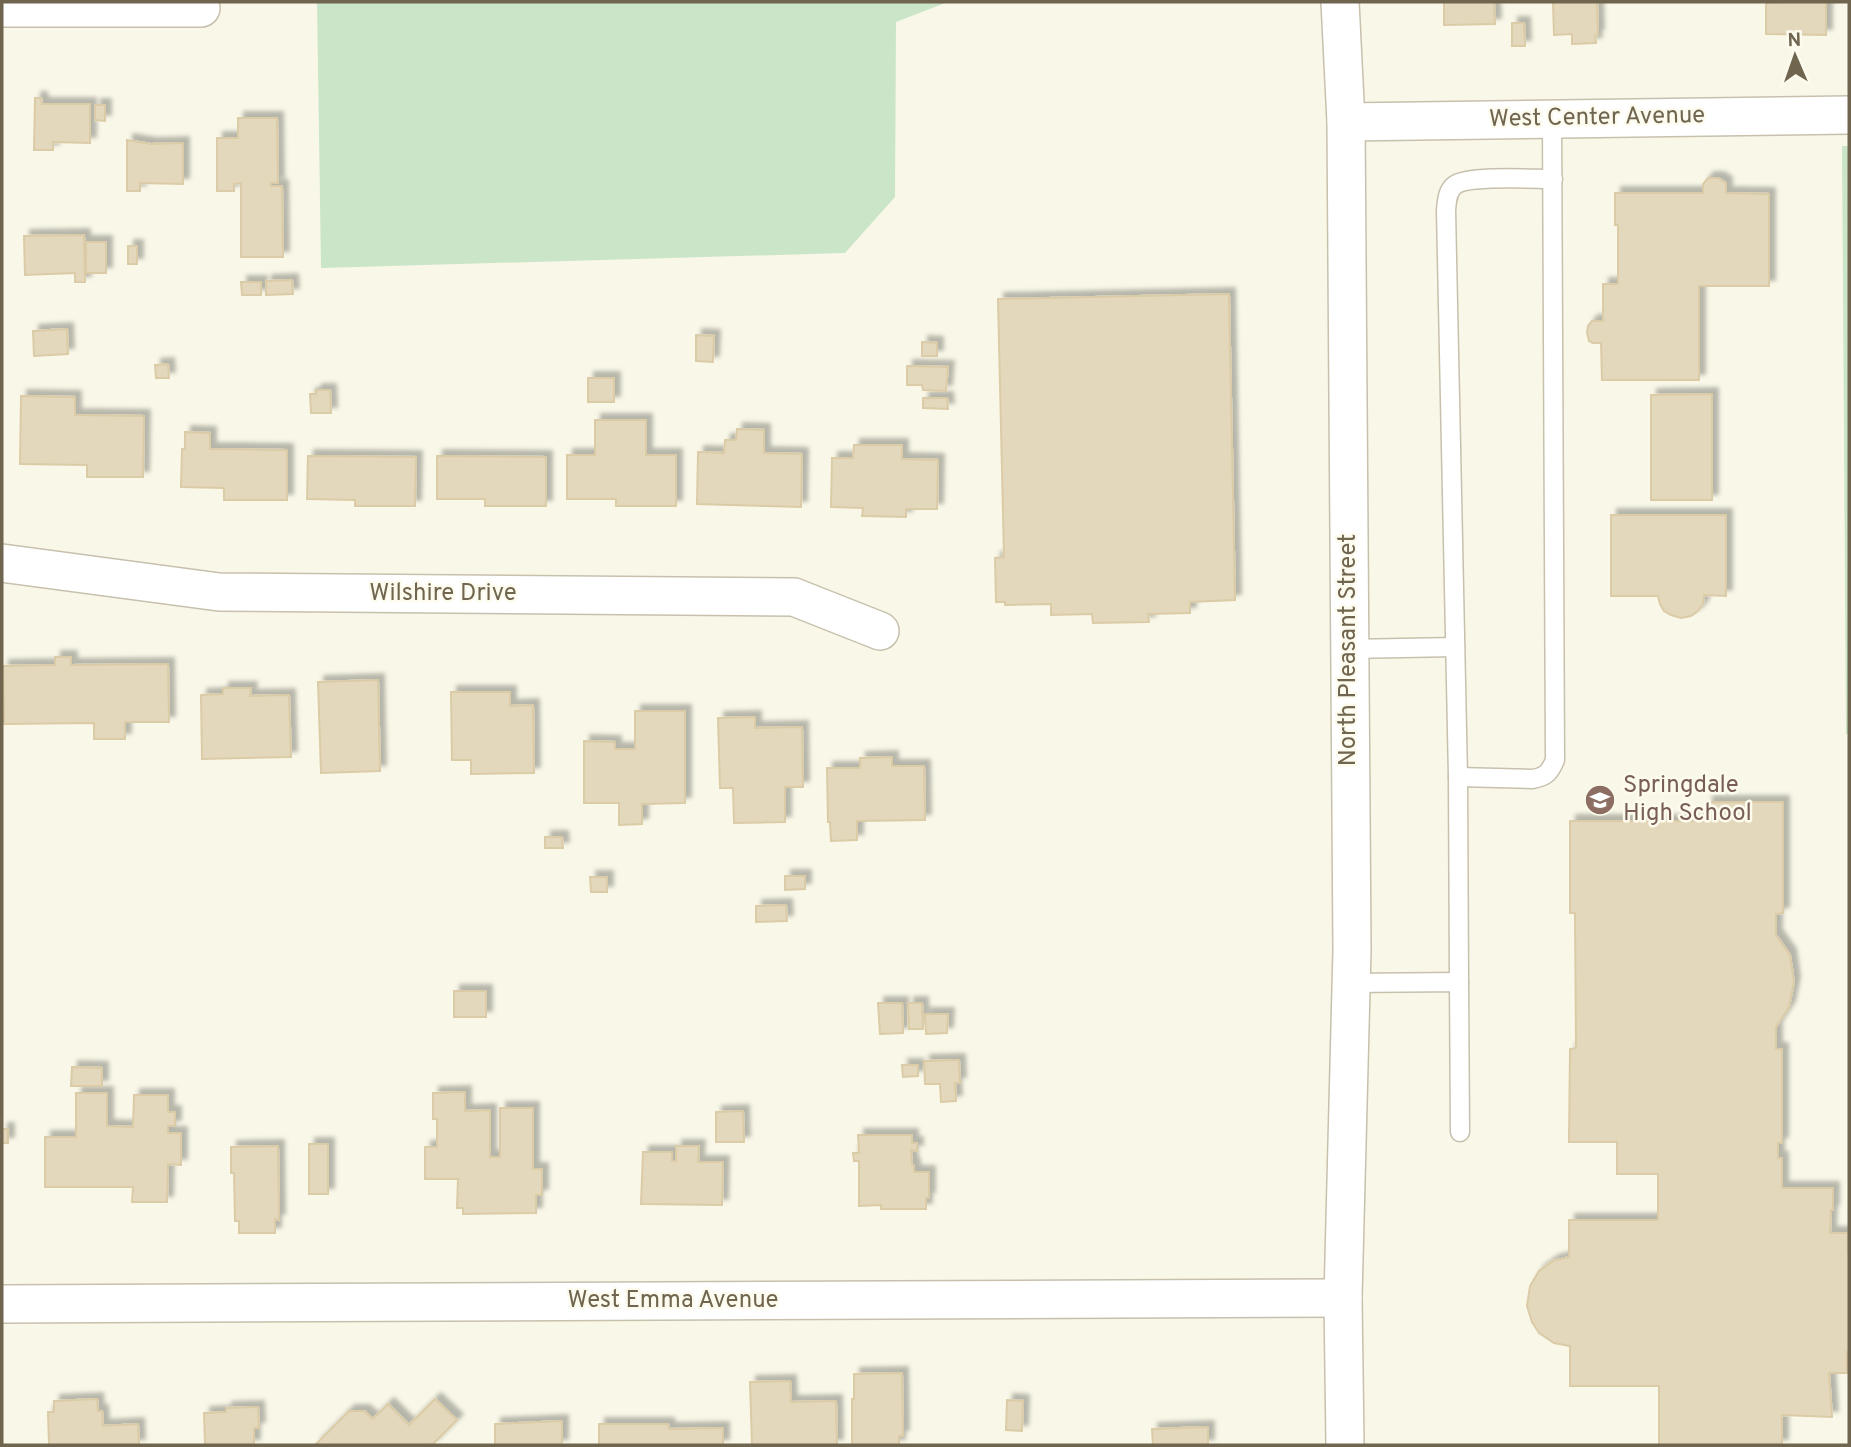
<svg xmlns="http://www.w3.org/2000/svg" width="1851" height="1447" viewBox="0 0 1851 1447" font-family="Overpass,sans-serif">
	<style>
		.green { fill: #cbe5c8 }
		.building { fill: #e4d8bc; stroke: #dbcba6; stroke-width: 2; filter: url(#shadow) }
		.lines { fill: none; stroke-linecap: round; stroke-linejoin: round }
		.lane-casing { stroke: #c7c0ad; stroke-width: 21 }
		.street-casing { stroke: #c7c0ad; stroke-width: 40 }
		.lane { stroke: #fff; stroke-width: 18 }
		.street { stroke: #fff; stroke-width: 37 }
		.labels { text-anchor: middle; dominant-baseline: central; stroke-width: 5; stroke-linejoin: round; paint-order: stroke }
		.street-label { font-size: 24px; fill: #70654f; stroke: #fdfbee }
		.education-label { font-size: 24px; fill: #785e54; stroke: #fdfbee; text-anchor: start }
	</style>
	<defs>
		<filter id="shadow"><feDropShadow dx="6" dy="-6" stdDeviation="2" flood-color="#0004"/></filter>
	</defs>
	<rect width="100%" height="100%" fill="#f9f8e8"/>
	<g class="green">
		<path d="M317,2H948L896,22L895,197L845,253L321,268Z"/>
		<path d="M1842,146H1849V734H1846Z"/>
	</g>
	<g class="building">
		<path d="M1444,2H1494L1495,24L1444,25Z"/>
		<path d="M1553,2H1597L1598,35L1595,36L1596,43L1572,44V34L1554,35Z"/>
		<path d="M1786,2H1826V35L1766,34V3Z"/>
		<path d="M1512,23H1524L1525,46H1512Z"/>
		<path d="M35,98H41L42,104H90V143L53,142V150H34Z"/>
		<path d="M95,105H105V121L95,120Z"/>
		<path d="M238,118H277L278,183H271V186H282L283,257H241V183L234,184V191H217V138H238Z"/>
		<path d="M127,140L151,144L183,143V184L140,183V191H127Z"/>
		<path d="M1708,178H1718L1726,183V193L1769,194V286H1699V380H1602L1601,343H1593L1589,341L1587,332L1588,326L1592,321H1603V284H1618V225H1615V193H1703V184Z"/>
		<path d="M84,235L85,282H75V273L25,275L24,236Z"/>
		<rect x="86" y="242" width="20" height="31"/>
		<rect x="128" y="246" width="9" height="18"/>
		<path d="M292,280L293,294L266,295V281Z"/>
		<path d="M241,282H261V295H242Z"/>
		<path d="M1229,294L1235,600L1190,602V613L1148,614L1149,622L1093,623L1092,614L1051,615V604L1005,605V602H996L995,558L1004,557L998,299Z"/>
		<path d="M67,329L68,354L34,356L33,331Z"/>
		<path d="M696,335L714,336L713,362L696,361Z"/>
		<path d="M922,342L937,343V356H922Z"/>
		<path d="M168,364L169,378H156L155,365Z"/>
		<path d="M907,366L948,367L946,391L923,390L922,385H907Z"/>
		<rect x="588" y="378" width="26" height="24"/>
		<path d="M316,390H330L331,413H311L310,394H316Z"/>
		<path d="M1712,394V500H1651V395Z"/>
		<path d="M21,396L75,397V415L144,416L143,477H87V465L20,464Z"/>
		<path d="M923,398H947L948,409L923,408Z"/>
		<path d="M595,420H646V455H676V506H616V499H567V455H595Z"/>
		<path d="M737,429L764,430V453L802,454L801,507L697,504L698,452L724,453L725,440H736Z"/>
		<path d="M185,432L210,433V449L287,450V500H224V488L181,487L182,449H185Z"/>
		<path d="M854,445H902V459L938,460L937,509H906V517L862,516L863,508L831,507L832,458H853Z"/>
		<path d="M308,456L416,457L415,506H355V500L307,499Z"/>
		<path d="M437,456L546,457V506H485V499H437Z"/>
		<path d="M1611,515H1726V596L1704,595L1703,604L1698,611L1691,616L1681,618L1671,615L1664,611L1660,604L1658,596H1611Z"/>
		<path d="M55,657H71V665L168,664L169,722H125V739H94V723L4,724L3,666L55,665Z"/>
		<path d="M378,680L380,771L321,773L318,682Z"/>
		<path d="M223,688H251L250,696L289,695L291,757L202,759L201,695L223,694Z"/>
		<path d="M451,692H510V706L533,705L534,773L471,774V760H452Z"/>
		<path d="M635,711H685V803L642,804V824L619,825V803H584V741L615,742V749H635Z"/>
		<path d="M755,717V728L802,727L803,787H785V822L734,823L733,788H720L718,718Z"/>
		<path d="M892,757V766H924L925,820L857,821V840L831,841L830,822H828L827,768H860V758Z"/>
		<path d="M1707,802H1783V913L1776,914V935L1790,955L1794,982L1789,1007L1776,1027V1049H1782V1143H1778V1158H1782V1188H1833V1210H1831L1830,1233H1848V1252L1849,1253V1351L1847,1352V1373H1829L1832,1417L1782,1415V1445H1659V1386H1570V1346L1554,1343L1539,1333L1532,1322L1527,1306L1530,1286L1539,1271L1553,1261L1569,1257V1220H1658V1174H1617V1142H1569L1570,1049L1576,1048L1575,913H1570V821H1707Z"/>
		<path d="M545,837H562L563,848H545Z"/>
		<path d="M785,876H805V889L785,890Z"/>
		<path d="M590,877H607V892H591Z"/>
		<path d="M786,905L787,921L756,922V906Z"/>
		<rect x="454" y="991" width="32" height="26"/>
		<path d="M878,1003H902L903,1033L880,1034Z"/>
		<path d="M908,1003H922L923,1029H909Z"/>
		<path d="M925,1014H948L947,1033L926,1034Z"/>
		<path d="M959,1060L960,1083H955L956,1101L941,1102L940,1084H925L924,1061Z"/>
		<path d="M902,1065H918V1076L903,1077Z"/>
		<path d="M72,1067L102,1068V1086H71Z"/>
		<path d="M465,1092V1111L490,1110V1157H500V1108H533V1169H542V1195H536V1213L463,1214V1208H457L458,1179H425V1147H437V1119H433V1093Z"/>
		<path d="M76,1093H107V1126L133,1127L134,1095H168V1112H175V1126H168V1133H181V1165L168,1164L167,1202H132L133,1187H45V1137H76Z"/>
		<path d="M743,1111L744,1142H716V1112Z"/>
		<rect x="2" y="1129" width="6" height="14"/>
		<path d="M858,1135H912V1143H917V1151L911,1150L912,1165H914V1172H929V1198H926V1209H881V1205L859,1206V1161H854L853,1153H859Z"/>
		<rect x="309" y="1144" width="19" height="50"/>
		<path d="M278,1146L279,1220L275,1219V1233H239V1221H235L234,1173H231V1147Z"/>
		<path d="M676,1146H699L698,1162H723L722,1205L641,1204L643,1152H672V1161H676Z"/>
		<path d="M902,1373L903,1436H899V1445H852V1399H854V1374Z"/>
		<path d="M790,1381L791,1402L836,1401L837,1445H752L750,1382Z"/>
		<path d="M97,1399L98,1411H102L103,1426L138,1424L139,1445H49L48,1412H54V1401Z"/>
		<path d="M435,1399L457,1420L432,1445H315L349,1411H364L373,1419L388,1404L409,1425Z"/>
		<path d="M1007,1400L1023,1401L1022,1431L1006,1430Z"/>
		<path d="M258,1407L259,1428H254V1445H205L204,1413L226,1412V1408Z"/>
		<path d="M562,1421V1445H495V1424Z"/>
		<path d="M599,1424H668L669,1429L723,1428V1445H599Z"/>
		<path d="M1208,1427V1445H1153L1152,1429Z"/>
	</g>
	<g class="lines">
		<g class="lane-casing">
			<g id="lane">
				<path d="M1349,649L1455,647"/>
				<path d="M1458,777L1532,779C1546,777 1550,772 1555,760L1552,119"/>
				<path d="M1459,982L1458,777L1446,210C1447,201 1447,191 1455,185C1469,175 1533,179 1553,179"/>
				<path d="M1350,983L1459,982L1460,1132"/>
			</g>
		</g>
		<g class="street-casing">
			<g id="street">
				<path d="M1340,2L1346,122L1352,950L1343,1298L1345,1445"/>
				<path d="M2,8H201"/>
				<path d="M1346,122L1849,115"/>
				<path d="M2,563L219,592L794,597L880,631"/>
				<path d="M2,1304L1343,1298"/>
			</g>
		</g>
		<use href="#lane" class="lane"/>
		<use href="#street" class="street"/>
	</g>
	<defs>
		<g id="school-disc" transform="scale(1.575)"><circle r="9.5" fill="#8d6e63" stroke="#fdfbee"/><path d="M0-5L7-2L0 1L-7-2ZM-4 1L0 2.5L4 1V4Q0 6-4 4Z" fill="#fff"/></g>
	</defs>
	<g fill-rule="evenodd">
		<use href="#school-disc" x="1600" y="800"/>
	</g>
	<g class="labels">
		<g class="street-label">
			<text transform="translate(1597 118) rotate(-1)">West Center Avenue</text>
			<text x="443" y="594">Wilshire Drive</text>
			<text transform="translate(1349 650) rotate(-90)">North Pleasant Street</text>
			<text x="673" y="1301">West Emma Avenue</text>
		</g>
		<g class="education-label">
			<text x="1623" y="786">Springdale<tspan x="1623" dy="28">High School</tspan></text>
		</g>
	</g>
	<rect width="1851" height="1447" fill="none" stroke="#70654f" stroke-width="7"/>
	<g transform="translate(1795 56) rotate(358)" stroke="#fdfbee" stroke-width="5" paint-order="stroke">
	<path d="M0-5L12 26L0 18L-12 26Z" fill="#70654f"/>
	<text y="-10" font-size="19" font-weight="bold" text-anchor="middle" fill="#70654f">N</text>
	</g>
</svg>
